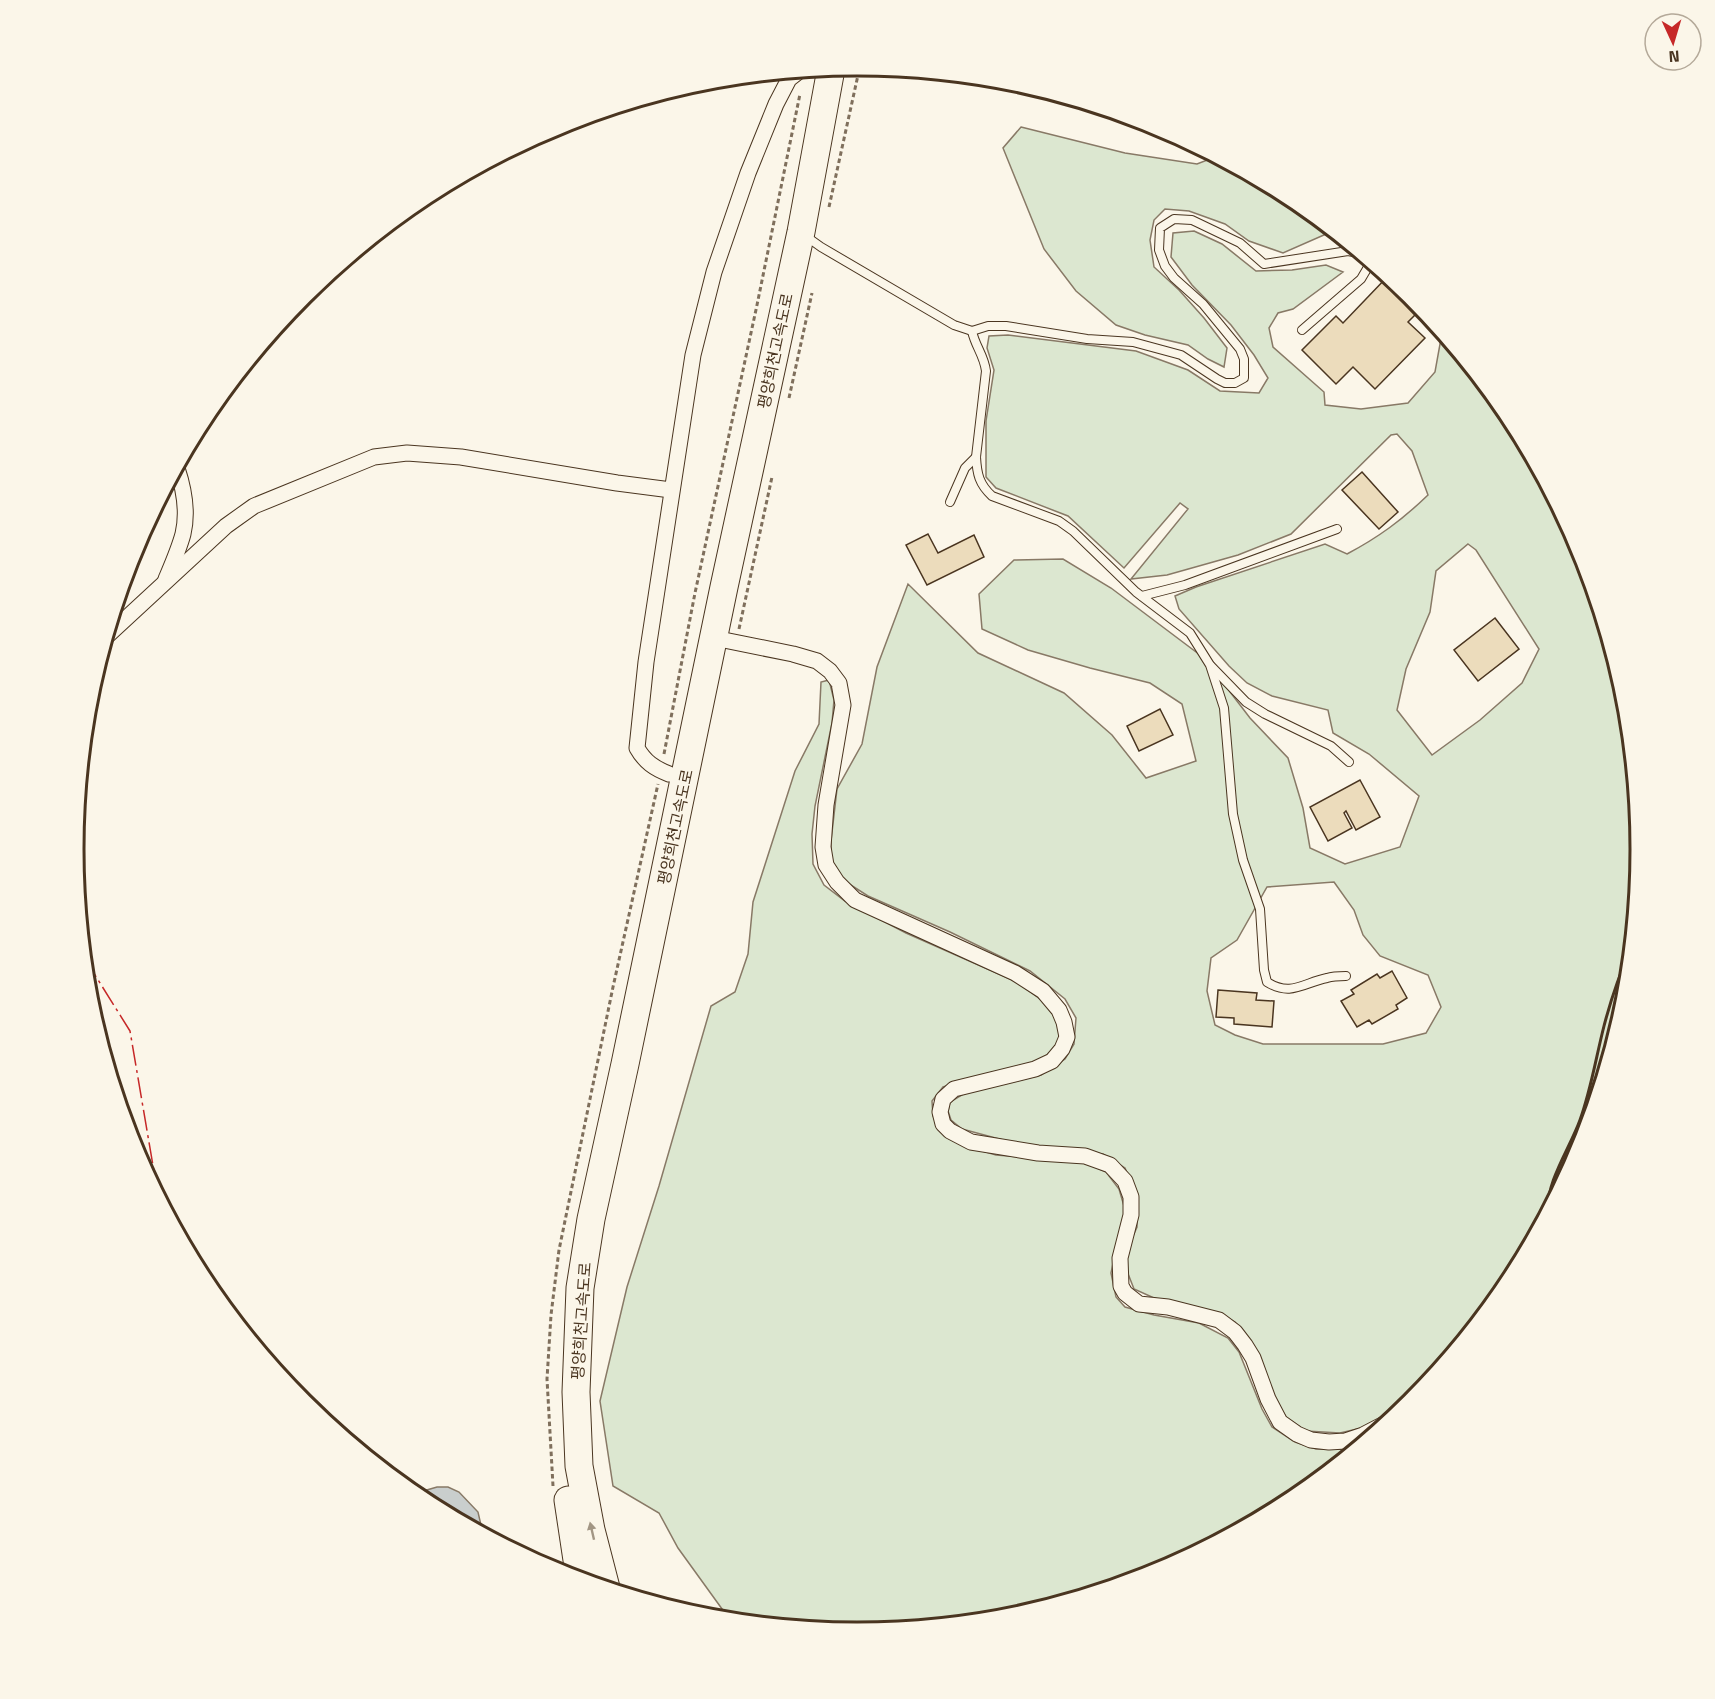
<svg xmlns="http://www.w3.org/2000/svg" width="1715" height="1699" viewBox="0 0 1715 1699" font-family="'Titillium Web','Noto Sans KR',sans-serif">
	<style>
		.green { fill: #dce7d0; stroke: #887966; stroke-width: 1.5; fill-rule: evenodd }
		.water { fill: #c9cecd; stroke: #887966; stroke-width: 1.5 }
		.building { fill: #ecdcbc; stroke: #4a3520; stroke-width: 1.5 }
		.lines { fill: none; stroke-linecap: round; stroke-linejoin: round }
		.service-casing { stroke: #4a3520; stroke-width: 10 }
		.minor-casing { stroke: #4a3520; stroke-width: 17 }
		.motorway-casing { stroke: #4a3520; stroke-width: 29 }
		.path { stroke: #7f6f5c; stroke-width: 3; stroke-dasharray: 4.5 3; stroke-linecap: butt }
		.service { stroke: #fbf6e9; stroke-width: 8 }
		.minor { stroke: #fbf6e9; stroke-width: 15 }
		.motorway { stroke: #fbf6e9; stroke-width: 27 }
		.wall { stroke: #4a3520; stroke-width: 3 }
		.power { stroke: #c62828; stroke-width: 1.5; stroke-dasharray: 21 4.5 3 4.5; stroke-linecap: butt }
		.oneway { fill: #a29684 }
		.labels { text-anchor: middle; dominant-baseline: central; stroke-width: 4.5; stroke-linejoin: round; paint-order: stroke }
		.street-label { font-size: 16px; fill: #4a3520; stroke: #fbf6e9 }
		.rim { fill: none; stroke: #4a3520; stroke-width: 3 }
	</style>
	<rect width="100%" height="100%" fill="#fbf6e9"/>
	<g class="green">
		<path d="M1021,127L1125,153L1197,164L1215,157L1293,198L1333,231L1283,253L1249,241L1225,224L1189,211L1165,209L1154,220L1150,240L1154,267L1179,290L1204,318L1227,348L1224,367L1208,359L1188,345L1145,335L1116,325L1076,291L1044,249L1003,148Z"/>
		<path d="M1194,231L1222,244L1256,271L1292,270L1326,265L1343,272L1293,309L1278,313L1269,328L1273,347L1324,392L1325,405L1361,409L1408,403L1435,372L1442,333L1509,414L1581,550L1626,697L1641,850L1626,1003L1581,1150L1509,1285L1418,1396L1401,1408L1370,1426L1340,1433L1306,1431L1286,1417L1273,1396L1250,1341L1235,1322L1219,1313L1154,1298L1134,1289L1125,1266L1130,1243L1137,1227V1196L1125,1168L1103,1154L1029,1147L962,1129L951,1120L948,1111L950,1102L965,1093L1041,1075L1065,1059L1074,1044L1076,1018L1065,999L1030,971L950,932L868,896L846,882L831,863V841L837,789L862,744L877,667L908,584L978,653L1064,693L1112,735L1146,778L1196,761L1182,704L1150,683L1090,668L1028,650L982,629L979,594L1014,560L1063,559L1111,588L1204,658L1250,718L1288,758L1303,808L1310,848L1345,864L1400,847L1419,796L1369,754L1333,733L1328,710L1272,696L1247,683L1229,666L1179,609L1175,596L1196,587L1325,544L1347,554C1379,537 1402,520 1428,495L1412,451L1397,434L1391,435L1291,534L1238,555L1167,575L1131,579L1188,509L1180,503L1124,568L1068,516L996,488L986,477V421L994,370L987,348L989,336L1008,335L1136,351L1188,370L1220,391L1259,393L1268,378L1254,355L1231,325L1192,285L1171,257L1173,233ZM1468,544L1476,550L1539,649L1522,683L1480,720L1432,755L1397,710L1406,669L1430,612L1436,571ZM1334,882L1354,910L1363,935L1380,956L1428,975L1441,1007L1426,1033L1383,1044H1263L1235,1035L1215,1025L1207,991L1211,958L1237,940L1267,887Z"/>
		<path d="M829,680L834,700L832,723L815,806L812,834L813,864L824,885L845,901L906,933L1017,982L1044,1002L1056,1019L1060,1034L1057,1045L1041,1061L988,1074L943,1087L932,1101L933,1116L941,1131L962,1145L996,1155L1085,1162L1106,1172L1119,1189L1124,1206V1223L1116,1249L1111,1273L1116,1297L1125,1307L1154,1315L1199,1323L1228,1338L1239,1352L1262,1409L1272,1427L1295,1442L1316,1449H1341L1365,1442L1293,1501L1157,1573L1010,1618L857,1633L730,1620L678,1548L659,1513L613,1486L600,1401L627,1287L659,1186L711,1006L735,992L748,954L753,902L795,771L819,724L821,682Z"/>
	</g>
	<path class="water" d="M437,1487H448L459,1492L478,1512L483,1534L417,1497L420,1492Z"/>
	<g class="building">
		<path d="M1388,276L1412,296L1422,308L1408,322L1425,338L1375,389L1353,367L1336,384L1302,350L1336,316L1343,323Z"/>
		<path d="M1362,472L1398,512L1379,529L1342,490Z"/>
		<path d="M928,534L938,553L974,535L984,557L927,585L906,545Z"/>
		<path d="M1495,618L1519,649L1478,681L1454,650Z"/>
		<path d="M1160,709L1173,735L1139,751L1127,726Z"/>
		<path d="M1360,780L1380,817L1356,830L1346,811L1344,813L1352,828L1328,841L1310,807Z"/>
		<path d="M1392,971L1407,998L1396,1005L1398,1009L1372,1024L1369,1020L1357,1027L1341,1001L1354,994L1351,990L1377,974L1380,978Z"/>
		<path d="M1218,990L1257,993L1256,1000L1274,1001L1272,1027L1234,1024V1018L1216,1017Z"/>
	</g>
	<g class="lines">
		<g class="service-casing">
			<g id="service">
				<path d="M807,237L821,247L954,325L972,331L988,326H1006L1087,339L1133,342L1181,355L1217,379L1225,383H1235L1244,378V359L1240,349L1203,304L1174,278L1165,266L1159,250L1160,228L1174,219L1192,220L1240,243L1264,264L1348,251L1359,253"/>
				<path d="M1302,330L1361,279L1371,262"/>
				<path d="M972,331C975,346 984,355 986,371L976,457C977,474 979,484 992,496L1059,521L1073,531L1136,592L1190,633L1210,665L1224,708L1233,814L1243,860L1260,909L1264,970L1267,982C1291,997 1303,983 1327,978C1333,976 1340,976 1346,976"/>
				<path d="M950,502L965,468L976,457"/>
				<path d="M1142,596L1185,585L1337,529"/>
				<path d="M1211,666L1246,702L1265,714L1331,746L1349,762"/>
			</g>
		</g>
		<g class="minor-casing">
			<g id="minor">
				<path d="M166,579C172,565 179,549 183,534C188,513 184,489 177,468"/>
				<path d="M107,636L226,526L254,506L374,457L407,453L461,457L617,483L671,490"/>
				<path d="M714,638L793,654L817,661L830,671L839,683L843,705L826,805L823,847L826,865L837,882L855,900L1015,973L1043,991L1059,1010L1064,1022L1067,1037L1062,1049L1052,1061L1035,1069L954,1089L943,1099L940,1112L943,1124L950,1131L971,1142L1038,1153L1085,1156L1110,1165L1125,1181L1131,1197V1215L1120,1258L1121,1286L1125,1293L1139,1304L1168,1307L1219,1320L1235,1332L1245,1345L1253,1358L1268,1399L1280,1422L1297,1434L1311,1440L1329,1442L1345,1441L1363,1435L1390,1421"/>
				<path d="M669,774C654,768 645,762 637,748L646,662L693,355L714,272L748,173L776,104L789,79L798,72"/>
			</g>
		</g>
		<g class="motorway-casing">
			<g id="motorway">
				<path d="M568,1500L580,1580"/>
				<path d="M606,1588L591,1530L579,1466L576,1392L580,1288L591,1219L625,1064L724,587L801,232L831,69"/>
			</g>
		</g>
		<g class="path">
			<path d="M829,207L860,66"/>
			<path d="M789,398L812,293"/>
			<path d="M739,629L772,477"/>
			<path d="M664,754L695,593L757,305L800,94"/>
			<path d="M553,1486L547,1379L551,1315L559,1250L613,987L658,784"/>
		</g>
		<use href="#service" class="service"/>
		<use href="#minor" class="minor"/>
		<use href="#motorway" class="motorway"/>
		<path class="wall" d="M1548,1211C1546,1182 1570,1148 1580,1120C1591,1090 1596,1057 1604,1026C1611,999 1620,973 1631,948"/>
		<path class="power" d="M85,959L130,1031L158,1195"/>
	</g>
	<defs><path id="oneway-solid" d="M-6-.8H1V-3.2L6.5 0L1 3.2V.8H-6Z" transform="scale(1.5)"/></defs>
	<use class="oneway" href="#oneway-solid" transform="translate(592 1531) rotate(-103)"/>
	<g class="labels">
		<g class="street-label">
			<text transform="translate(775 351) rotate(-78)">평양희천고속도로</text>
			<text transform="translate(675 827) rotate(-78)">평양희천고속도로</text>
			<text transform="translate(581 1321) rotate(-86)">평양희천고속도로</text>
		</g>
	</g>
	<path d="M0 0H1715V1699H0ZM84 849a773 773 0 1 1 1546 0a773 773 0 1 1-1546 0Z" fill="#fbf6e9" fill-rule="evenodd"/>
	<path class="rim" d="M84 849a773 773 0 1 1 1546 0a773 773 0 1 1-1546 0Z"/>
	<g transform="translate(1673 42) rotate(176)"><circle r="28" fill="#fbf6e9" stroke="#b4a999" stroke-width="1.5"/>
	<path d="M0-4.5L10 22L0 15L-10 22Z" fill="#c62828"/>
	<text y="-9" font-size="16" font-weight="bold" text-anchor="middle" fill="#4a3520">N</text>
	</g>
</svg>
